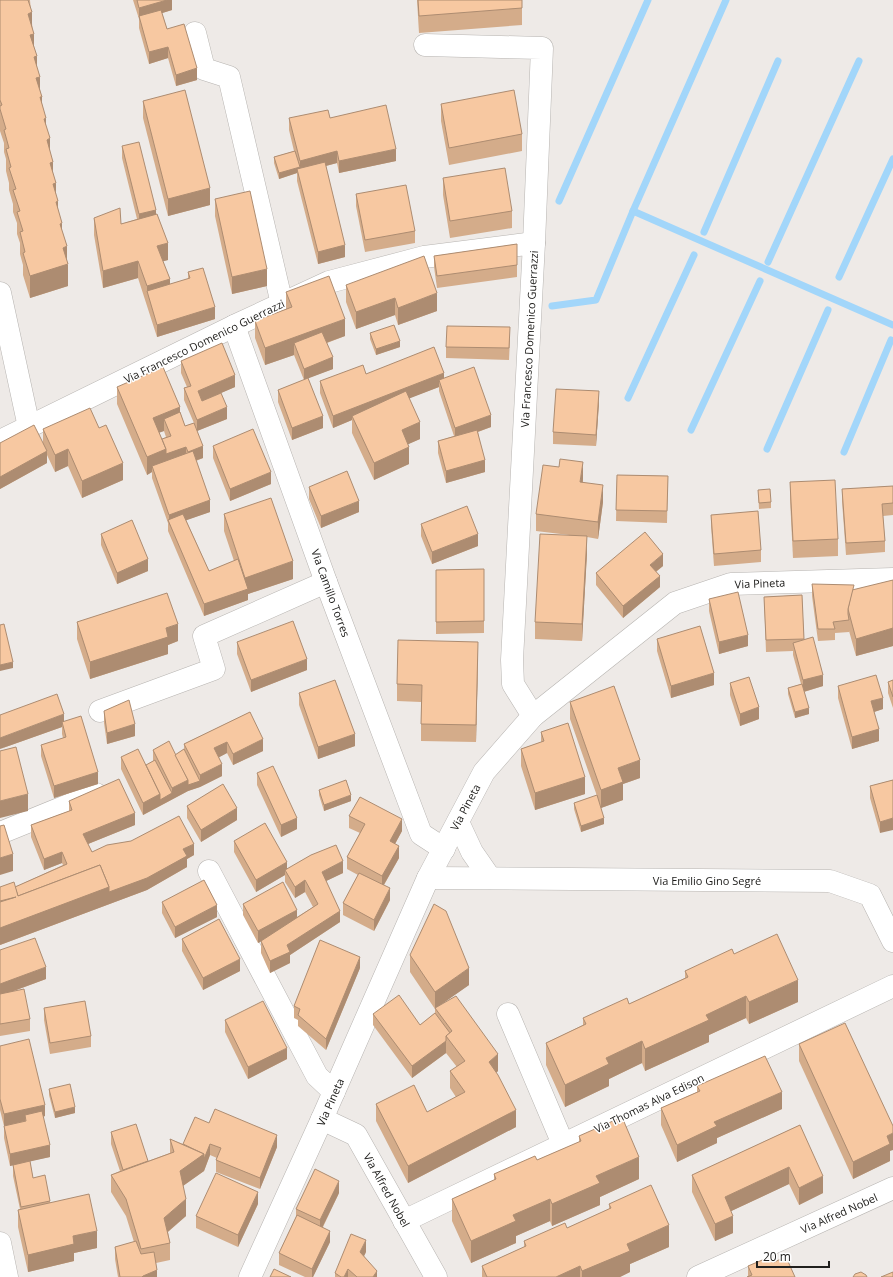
<svg xmlns="http://www.w3.org/2000/svg" width="893" height="1277" viewBox="0 0 893 1277" font-family="'Open Sans',sans-serif">
	<style>
		.lines { fill: none; stroke-linecap: round; stroke-linejoin: round }
		.stream { stroke: #a2d6fa; stroke-width: 7 }
		.minor-casing { stroke: #b7b4b1; stroke-width: 23 }
		.minor { stroke: #fff; stroke-width: 22 }
		.wall { fill: #d4ac8a; fill-rule: evenodd }
		.shaded-wall { fill: #ad8c71 }
		.building { fill: #f7c8a1; stroke: #ad8c71 }
		.labels { text-anchor: middle; dominant-baseline: central; stroke-width: 3; stroke-linejoin: round; paint-order: stroke }
		.street-label { font-size: 11px; fill: #21201e; stroke: #fff }
	</style>
	<rect width="100%" height="100%" fill="#eeeae7"/>
	<g class="lines">
		<g class="stream">
			<path d="M559,201L648,0"/>
			<path d="M633,211L893,325"/>
			<path d="M704,232L778,61"/>
			<path d="M768,262L859,61"/>
			<path d="M839,277L893,159"/>
			<path d="M552,306L596,300L633,211L726,0"/>
			<path d="M628,398L694,255"/>
			<path d="M691,430L760,281"/>
			<path d="M767,449L828,310"/>
			<path d="M844,452L891,340"/>
		</g>
		<g class="minor-casing">
			<g id="minor">
				<path d="M195,33L204,69L229,77L282,304"/>
				<path d="M425,45L542,48L534,243"/>
				<path d="M0,293L29,427"/>
				<path d="M234,326L326,582L421,834L444,849"/>
				<path d="M0,441L234,326L329,282L424,257L534,243L512,660L513,684L533,716"/>
				<path d="M100,711L214,669L204,636L326,582"/>
				<path d="M458,822L472,852L490,878"/>
				<path d="M0,833L96,794"/>
				<path d="M209,871L317,1076L334,1092"/>
				<path d="M428,878L830,881L870,895L893,941"/>
				<path d="M508,1014L563,1144"/>
				<path d="M322,1119L356,1135L436,1277"/>
				<path d="M404,1221L893,986"/>
				<path d="M0,1243L7,1277"/>
				<path d="M250,1277L322,1119L428,878L484,772L533,716L675,603L731,584L893,579"/>
				<path d="M698,1277L893,1188"/>
			</g>
		</g>
		<use href="#minor" class="minor"/>
	</g>
	<g class="wall">
		<path d="M0,0H30L34,46L42,104L46,127L58,210L67,259L68,286L30,298L23,275V265L20,254V243L17,234V223L13,212V204L9,190V183L6,171V159L4,152V143L0,131Z"/>
		<path d="M133,0H172V10L162,13L167,29L197,80L176,86L168,58L149,64L139,28V19Z"/>
		<path d="M417,0H522V25L419,33Z"/>
		<path d="M143,101L210,205L168,216L143,118Z"/>
		<path d="M441,104L522,134V151L449,165L441,121Z"/>
		<path d="M289,118H330L396,161L339,173L337,163L326,166L345,257L318,264L297,181V173L279,179L274,163V157L294,151L289,130Z"/>
		<path d="M122,146L156,214L168,260L163,261L170,284L188,279V272L215,319L157,337L138,278L103,288L94,235V218L121,224L137,219L122,158Z"/>
		<path d="M443,178L512,211V228L450,238L443,195Z"/>
		<path d="M356,194L415,231V243L365,252L356,206Z"/>
		<path d="M215,199L267,286L232,294L215,216Z"/>
		<path d="M517,244V277L437,288L434,267V256Z"/>
		<path d="M346,285L437,311L398,325L395,315L356,329L346,302Z"/>
		<path d="M286,292L345,336L327,343L333,369L308,378L323,428L292,440L278,402V390L304,380L294,355L265,365L255,338V321L286,309Z"/>
		<path d="M370,333L400,347L376,355L370,339Z"/>
		<path d="M510,339L509,360L446,358V347Z"/>
		<path d="M181,361L235,387L202,401L227,419L197,431L203,458L196,461L210,512L186,520L209,571L234,561L224,531V514L293,579L248,594V600L204,616L168,531V523L152,478V472L147,475L117,404V387L180,412L185,426L194,423L184,400V388L187,387L181,373ZM164,431L166,437L162,439L159,432Z"/>
		<path d="M366,374L444,378L491,427L478,432L485,472L446,483L438,453V441L454,436L439,391V387L409,398L420,439L408,444L409,464L374,480L352,433V420L333,428L320,393V381Z"/>
		<path d="M599,402L596,446L553,444V432Z"/>
		<path d="M99,428L123,480L82,498L68,466L55,472L47,455V463L0,489V443H43V429Z"/>
		<path d="M213,446L271,484L230,501L213,458Z"/>
		<path d="M617,475L668,476L667,523L616,521Z"/>
		<path d="M583,479V482L603,502L598,539L587,537V553L582,641L535,639V622L569,535L536,531V514Z"/>
		<path d="M790,482L838,539V556L793,558L790,499Z"/>
		<path d="M893,486V515L883,516L885,541V552L846,555L842,501V489Z"/>
		<path d="M309,487L359,512L321,528L309,499Z"/>
		<path d="M758,490L771,502V508L759,509Z"/>
		<path d="M711,515L761,550V562L714,566L711,526Z"/>
		<path d="M421,524L478,546L432,564L421,536Z"/>
		<path d="M101,534L148,571L117,584L101,545Z"/>
		<path d="M663,566L656,572L660,587L623,618L596,585V573Z"/>
		<path d="M484,569V633L436,634V570Z"/>
		<path d="M893,580V646L856,656L849,631V632L835,633V640L818,641L812,596V584L854,590Z"/>
		<path d="M802,595L804,640L823,686L804,692L809,714L795,718L788,694V688L801,684L793,655V651L766,652L764,597Z"/>
		<path d="M709,599L748,646L719,654L709,611Z"/>
		<path d="M77,622L178,641L168,645V654L90,679L77,639Z"/>
		<path d="M657,639L714,685L671,698L657,651Z"/>
		<path d="M237,642L307,670L251,692L237,654Z"/>
		<path d="M478,659L476,742L421,741V702L397,701V684Z"/>
		<path d="M893,680V708L888,693V682Z"/>
		<path d="M730,683L759,719L740,726L730,695Z"/>
		<path d="M838,686L883,709L874,712L879,741L852,749L838,698Z"/>
		<path d="M299,693L355,746L318,759L299,705Z"/>
		<path d="M570,702L640,778L623,784V800L601,808L604,824L581,832L574,809V803L597,796L570,719Z"/>
		<path d="M104,711L135,736L107,744L104,723Z"/>
		<path d="M250,712L263,751L233,765L227,753L219,757L222,776L200,787L188,791L143,815L121,769V757L146,765L153,761V750L175,755L184,749V744Z"/>
		<path d="M64,721L98,784L54,798L41,756V745L63,738L62,734V727L0,749Z"/>
		<path d="M541,732L585,794L535,810L521,766V749L541,742Z"/>
		<path d="M257,773L297,829L281,837L257,785Z"/>
		<path d="M893,780L880,833L870,798V786Z"/>
		<path d="M319,790L351,801L324,811L319,795Z"/>
		<path d="M69,801L135,825L88,844L92,852L194,855L187,859V867L147,890L0,945V887H15L63,865L62,863L44,870L31,837V825L69,811Z"/>
		<path d="M187,806L237,820L201,842L187,818Z"/>
		<path d="M349,816L402,831L395,844L399,858L384,885L390,900L374,931L343,915V903L358,875L347,869V857L360,833L349,828Z"/>
		<path d="M234,841L287,869L343,873L326,881L340,922L290,955V963L270,973L261,953V941L258,943L243,915V904L297,917L313,907L305,892L295,898L285,882V875L256,892L234,852Z"/>
		<path d="M162,902L217,917L175,938L162,913Z"/>
		<path d="M182,939L240,971L203,990L182,951Z"/>
		<path d="M0,950L46,979L11,992L30,1019V1031L0,1036Z"/>
		<path d="M734,954L798,1002L749,1024L746,1018L709,1035V1042L645,1071L642,1063L609,1079V1086L565,1107L546,1065V1043L583,1025V1018L629,1004L685,978V971Z"/>
		<path d="M410,955L469,985L438,1006L498,1071L496,1073L516,1127L408,1183L376,1121V1104L427,1112L456,1097L450,1088V1071L457,1067L446,1053L412,1078L373,1025V1014L420,1025L435,1013V1008V1009L410,972Z"/>
		<path d="M360,968L326,1050L298,1026V1020L294,1018V1006Z"/>
		<path d="M44,1008L91,1036V1047L50,1054L44,1020Z"/>
		<path d="M225,1020L287,1059L248,1079L225,1032Z"/>
		<path d="M799,1044L890,1151V1161L853,1179L799,1061Z"/>
		<path d="M0,1046L45,1116L43,1117L50,1157L30,1161L33,1178L50,1201V1202L97,1248L74,1253V1261L28,1272L18,1227V1210L20,1209L13,1176V1165L10,1166L4,1138V1126L25,1121L4,1126L0,1110Z"/>
		<path d="M697,1086L782,1109L717,1138V1143L677,1162L661,1125V1108L697,1092Z"/>
		<path d="M49,1089L75,1113L55,1118L49,1095Z"/>
		<path d="M209,1123L277,1147L260,1189L216,1172V1160L217,1158L210,1155L204,1171L183,1186L186,1216L168,1232L170,1243V1260L156,1263L157,1277H118L115,1259V1247L134,1242L126,1216L111,1192V1175L120,1171L111,1144V1132L148,1161L170,1153V1139L183,1144Z"/>
		<path d="M800,1125L823,1193L799,1205L789,1184L731,1211L733,1233L715,1241L692,1192V1175Z"/>
		<path d="M579,1136L639,1179L600,1197V1205L552,1226L550,1221L516,1236V1243L471,1263L452,1221V1199L494,1180V1174L537,1160L579,1142Z"/>
		<path d="M339,1193L323,1227L330,1242L313,1277H305L279,1265V1253L296,1217V1209Z"/>
		<path d="M258,1204L238,1247L196,1228V1216Z"/>
		<path d="M609,1204L669,1247L630,1264V1272L620,1277H482V1266L524,1247V1241L567,1228L609,1209Z"/>
		<path d="M366,1252L364,1256L377,1277H335V1273Z"/>
		<path d="M774,1262L795,1277H748V1266Z"/>
	</g>
	<g class="shaded-wall">
		<path d="M167,0H172V10L140,20L139,18V8Z"/>
		<path d="M32,12V34L28,14Z"/>
		<path d="M34,34V56L30,35Z"/>
		<path d="M168,47V58L149,64V52Z"/>
		<path d="M37,56V78L34,57Z"/>
		<path d="M197,68V80L176,86V75Z"/>
		<path d="M40,77V97H42V119L36,78Z"/>
		<path d="M46,118V140L44,119Z"/>
		<path d="M50,138V160L47,140Z"/>
		<path d="M396,149V161L339,173V161Z"/>
		<path d="M337,151V163L298,173L297,169V173L279,179V173L300,167V161Z"/>
		<path d="M53,162V184L50,163Z"/>
		<path d="M56,183V202L58,201V223L53,184Z"/>
		<path d="M210,188V205L168,216V199Z"/>
		<path d="M156,210V222L139,226V214Z"/>
		<path d="M62,223V245L60,224Z"/>
		<path d="M168,243V260L157,263V246Z"/>
		<path d="M345,245V257L318,264V252Z"/>
		<path d="M67,246V265L68,264V286L30,298V276L63,248Z"/>
		<path d="M138,261V278L103,288V271Z"/>
		<path d="M267,269V286L232,294V277Z"/>
		<path d="M170,279V296L147,291V286Z"/>
		<path d="M437,293V311L398,325V308Z"/>
		<path d="M395,298V315L356,329V312Z"/>
		<path d="M215,307V319L157,337V325Z"/>
		<path d="M345,319V336L298,353L294,343V355L265,365V348Z"/>
		<path d="M400,341V347L376,355V349Z"/>
		<path d="M333,357V369L304,380V369Z"/>
		<path d="M444,373V385L439,380V387L354,420L352,416V420L333,428V416Z"/>
		<path d="M235,375V387L198,403V391Z"/>
		<path d="M599,391V402L596,446V435Z"/>
		<path d="M180,407V424L164,419V431L153,435V418Z"/>
		<path d="M227,407V419L197,431V420Z"/>
		<path d="M491,415V427L455,440V428Z"/>
		<path d="M323,416V428L292,440V428Z"/>
		<path d="M420,422V439L402,447V430Z"/>
		<path d="M203,446V458L188,463V452Z"/>
		<path d="M186,447V458L152,466V472L147,475V457L166,449Z"/>
		<path d="M409,447V464L374,480V463Z"/>
		<path d="M68,449V466L55,472V455Z"/>
		<path d="M47,451V463L0,489V477Z"/>
		<path d="M485,460V472L446,483V471Z"/>
		<path d="M583,462V479L580,499V482Z"/>
		<path d="M123,463V480L82,498V481Z"/>
		<path d="M271,472V484L230,501V489Z"/>
		<path d="M603,485V502L598,539V522Z"/>
		<path d="M210,500V512L170,526L169,522V515Z"/>
		<path d="M359,501V512L321,528V516Z"/>
		<path d="M478,534V546L432,564V552Z"/>
		<path d="M587,536V553L582,641V624Z"/>
		<path d="M663,554V566L650,576V565Z"/>
		<path d="M148,559V571L117,584V573Z"/>
		<path d="M293,561V579L248,594V600L204,616V604L245,589V578Z"/>
		<path d="M660,576V587L623,618V606Z"/>
		<path d="M178,624V641L168,645V654L90,679V662L166,628Z"/>
		<path d="M893,628V646L856,656V639Z"/>
		<path d="M748,635V646L719,654V642Z"/>
		<path d="M478,642V659L476,742V725Z"/>
		<path d="M307,659V670L251,692V680Z"/>
		<path d="M13,662V668L0,671V665Z"/>
		<path d="M714,673V685L671,698V686Z"/>
		<path d="M823,675V686L803,692V680Z"/>
		<path d="M883,698V709L871,713V701Z"/>
		<path d="M759,707V719L740,726V714Z"/>
		<path d="M809,708V714L795,718V712Z"/>
		<path d="M64,714V726L62,722V727L0,749V738Z"/>
		<path d="M135,724V736L107,744V733Z"/>
		<path d="M879,729V741L852,749V737Z"/>
		<path d="M355,734V746L318,759V747Z"/>
		<path d="M263,739V751L233,765V754Z"/>
		<path d="M227,742V753L214,760V748Z"/>
		<path d="M640,760V778L623,784V800L601,808V790L618,768Z"/>
		<path d="M222,764V776L200,787V775Z"/>
		<path d="M98,772V784L54,798V786Z"/>
		<path d="M585,777V794L535,810V793Z"/>
		<path d="M188,780L200,781V787L188,791L143,815V803L160,794L172,793V788Z"/>
		<path d="M28,794V811L0,818V801Z"/>
		<path d="M351,795V801L324,811V805Z"/>
		<path d="M237,808V820L201,842V830Z"/>
		<path d="M135,813V825L83,846V834Z"/>
		<path d="M297,818V829L281,837V825Z"/>
		<path d="M604,818V824L581,832V826Z"/>
		<path d="M893,818V830L880,833V822Z"/>
		<path d="M402,819V831L390,853V841Z"/>
		<path d="M194,844V855L187,859V867L147,890L0,945V928L183,849Z"/>
		<path d="M399,846V858L382,888V876Z"/>
		<path d="M62,852V863L44,870V859Z"/>
		<path d="M13,854V871L0,875V858Z"/>
		<path d="M343,861V873L322,883V872Z"/>
		<path d="M287,862V873L285,870V875L256,892V880Z"/>
		<path d="M305,880V892L295,898V887Z"/>
		<path d="M390,888V900L374,931V920Z"/>
		<path d="M217,905V917L175,938V927Z"/>
		<path d="M297,910V922L258,943V931Z"/>
		<path d="M340,911V922L290,955V963L270,973V961L287,945Z"/>
		<path d="M360,957V968L326,1050V1039Z"/>
		<path d="M240,959V971L203,990V978Z"/>
		<path d="M46,967V979L0,996V984Z"/>
		<path d="M469,968V985L435,1009V992Z"/>
		<path d="M798,980V1002L749,1024V1002Z"/>
		<path d="M746,996V1018L709,1035V1042L645,1071V1049L706,1015Z"/>
		<path d="M446,1041V1053L412,1078V1066Z"/>
		<path d="M642,1041V1063L609,1079V1086L565,1107V1085L606,1058Z"/>
		<path d="M287,1048V1059L248,1079V1067Z"/>
		<path d="M498,1054V1071L489,1079V1062Z"/>
		<path d="M782,1092V1109L717,1138V1143L677,1162V1145L714,1122Z"/>
		<path d="M45,1105V1116L26,1121L25,1115V1121L4,1126V1114Z"/>
		<path d="M75,1107V1113L55,1118V1112Z"/>
		<path d="M516,1110V1127L408,1183V1166Z"/>
		<path d="M893,1133V1150L890,1151V1161L853,1179V1162L887,1136Z"/>
		<path d="M277,1135V1147L260,1189V1178Z"/>
		<path d="M210,1144V1155L204,1171L180,1188V1171Z"/>
		<path d="M50,1145V1157L10,1166V1154Z"/>
		<path d="M639,1157V1179L600,1197V1205L552,1226V1204L596,1176Z"/>
		<path d="M789,1167V1184L725,1214V1197Z"/>
		<path d="M823,1176V1193L799,1205V1188Z"/>
		<path d="M339,1181V1193L320,1232V1220Z"/>
		<path d="M258,1192V1204L238,1247V1235Z"/>
		<path d="M186,1199V1216L164,1235V1218Z"/>
		<path d="M550,1199V1221L516,1236V1243L471,1263V1241L513,1215Z"/>
		<path d="M733,1216V1233L715,1241V1224Z"/>
		<path d="M669,1225V1247L630,1264V1272L620,1277H582V1271L627,1244Z"/>
		<path d="M97,1231V1248L74,1253V1261L28,1272V1255L73,1236Z"/>
		<path d="M330,1231V1242L313,1277H312V1269Z"/>
		<path d="M366,1240V1252L360,1264V1252Z"/>
		<path d="M580,1266V1277H556Z"/>
		<path d="M348,1269V1277H344Z"/>
		<path d="M157,1270V1277H142L143,1276Z"/>
		<path d="M377,1271V1277H373Z"/>
	</g>
	<g class="building">
		<path d="M0,0H28L32,12L28,14L34,34L30,35L37,56L34,57L40,77L36,78L42,97H40L46,118L44,119L50,138L47,140L53,162L50,163L56,183L53,184L58,201L56,202L62,223L60,224L67,246L63,248L68,264L30,276L23,253L25,252L20,232L23,231L17,212L20,211L13,190L16,189L9,168L11,167L6,149L9,148L4,130L6,129L0,109V106L2,105L0,100Z"/>
		<path d="M137,0H167L139,8Z"/>
		<path d="M418,0H522V8L419,16Z"/>
		<path d="M161,10L167,29L184,24L197,68L176,75L168,47L149,52L139,16Z"/>
		<path d="M185,90L210,188L168,199L143,101Z"/>
		<path d="M514,90L522,134L449,148L441,104Z"/>
		<path d="M386,105L396,149L339,161L337,151L300,161L289,118L328,110L330,118Z"/>
		<path d="M139,142L156,210L139,214L122,146Z"/>
		<path d="M295,151L300,167L279,173L274,157Z"/>
		<path d="M325,162L345,245L318,252L297,169Z"/>
		<path d="M505,168L512,211L450,221L443,178Z"/>
		<path d="M406,185L415,231L365,240L356,194Z"/>
		<path d="M250,191L267,269L232,277L215,199Z"/>
		<path d="M120,208L121,224L157,214L168,243L157,246L170,279L147,286L138,261L103,271L94,218Z"/>
		<path d="M517,244V265L437,276L434,256Z"/>
		<path d="M424,256L437,293L398,308L395,298L356,312L346,285Z"/>
		<path d="M203,268L215,307L157,325L147,291L190,278L188,272Z"/>
		<path d="M329,276L345,319L265,348L255,321L292,307L286,292Z"/>
		<path d="M394,325L400,341L376,349L370,333Z"/>
		<path d="M447,326L510,327L509,348L446,347Z"/>
		<path d="M322,332L333,357L304,369L294,343Z"/>
		<path d="M222,343L235,375L198,391L202,401L221,393L227,407L197,420L184,388L191,386L181,361Z"/>
		<path d="M434,347L444,373L333,416L320,381L363,365L366,374Z"/>
		<path d="M163,367L180,407L153,418L166,449L147,457L117,387Z"/>
		<path d="M474,367L491,415L455,428L439,380Z"/>
		<path d="M308,378L323,416L292,428L278,390Z"/>
		<path d="M556,389L599,391L596,435L553,432Z"/>
		<path d="M406,391L420,422L402,430L409,447L374,463L352,416Z"/>
		<path d="M90,408L99,428L106,425L123,463L82,481L68,449L55,455L43,429Z"/>
		<path d="M180,412L185,426L194,423L203,446L188,452L186,447L166,454V449L162,439L171,436L164,419Z"/>
		<path d="M34,425L47,451L0,477V443Z"/>
		<path d="M253,429L271,472L230,489L213,446Z"/>
		<path d="M477,430L485,460L446,471L438,441Z"/>
		<path d="M193,451L210,500L169,515L152,466Z"/>
		<path d="M560,459L583,462L580,482L603,485L598,522L536,514L543,465L559,467Z"/>
		<path d="M347,471L359,501L321,516L309,487Z"/>
		<path d="M617,475L668,476L667,511L616,510Z"/>
		<path d="M835,480L838,539L793,541L790,482Z"/>
		<path d="M893,486V503L882,504L885,541L846,543L842,489Z"/>
		<path d="M770,489L771,502L759,503L758,490Z"/>
		<path d="M271,498L293,561L245,578L224,514Z"/>
		<path d="M467,506L478,534L432,552L421,524Z"/>
		<path d="M758,511L761,550L714,554L711,515Z"/>
		<path d="M183,514L209,571L238,559L248,589L204,604L168,520Z"/>
		<path d="M132,520L148,559L117,573L101,534Z"/>
		<path d="M645,532L663,554L650,565L660,576L623,606L596,573Z"/>
		<path d="M540,534L587,536L582,624L535,622Z"/>
		<path d="M484,569V621L436,622V570Z"/>
		<path d="M893,580V628L856,639L848,609L852,590Z"/>
		<path d="M812,584L854,585L848,609V614L849,620L833,622L835,629H818Z"/>
		<path d="M738,592L748,635L719,642L709,599Z"/>
		<path d="M167,593L178,624L166,628L168,637L90,662L77,622Z"/>
		<path d="M802,595L804,639L766,640L764,597Z"/>
		<path d="M293,621L307,659L251,680L237,642Z"/>
		<path d="M4,624L13,662L0,665V625Z"/>
		<path d="M700,626L714,673L671,686L657,639Z"/>
		<path d="M813,637L823,675L803,680L793,643Z"/>
		<path d="M398,640L478,642L476,725L421,724L422,685L397,684Z"/>
		<path d="M876,675L883,698L871,701L879,729L852,737L838,686Z"/>
		<path d="M749,677L759,707L740,714L730,683Z"/>
		<path d="M335,680L355,734L318,747L299,693Z"/>
		<path d="M893,680V697L888,682Z"/>
		<path d="M802,684L809,708L795,712L788,688Z"/>
		<path d="M614,686L640,760L618,768L623,782L601,790L570,702Z"/>
		<path d="M57,694L64,714L0,738V715Z"/>
		<path d="M129,700L135,724L107,733L104,711Z"/>
		<path d="M250,712L263,739L233,754L227,742L214,748L222,764L200,775L184,744Z"/>
		<path d="M81,716L98,772L54,786L41,745L66,737L62,722Z"/>
		<path d="M568,723L585,777L535,793L521,749L544,741L541,732Z"/>
		<path d="M169,741L188,780L172,788L153,750Z"/>
		<path d="M16,747L28,794L0,801V751Z"/>
		<path d="M138,749L160,794L143,803L121,757Z"/>
		<path d="M184,749L200,781L188,785V780L175,755Z"/>
		<path d="M155,760L172,793L160,800V794L146,765Z"/>
		<path d="M273,766L297,818L281,825L257,773Z"/>
		<path d="M119,779L135,813L83,834L92,852L107,845L131,841L179,816L194,844L183,849L187,856L147,878L109,892V887L100,865L18,896L15,887L67,864L62,852L44,859L31,825L72,810L69,801Z"/>
		<path d="M346,780L351,795L324,805L319,790Z"/>
		<path d="M893,780V818L880,822L870,786Z"/>
		<path d="M223,784L237,808L201,830L187,806Z"/>
		<path d="M597,795L604,818L581,826L574,803Z"/>
		<path d="M360,797L402,819L390,841L399,846L382,876L347,857L365,824L349,816Z"/>
		<path d="M265,823L287,862L256,880L234,841Z"/>
		<path d="M4,825L13,854L0,858V826Z"/>
		<path d="M336,845L343,861L322,872L340,911L287,945L290,952L270,961L261,941L318,904L305,880L295,887L285,870L311,855Z"/>
		<path d="M100,865L109,887L0,928V902L16,897L0,901V887L14,882L18,896Z"/>
		<path d="M359,873L390,888L374,920L343,903Z"/>
		<path d="M204,880L217,905L175,927L162,902Z"/>
		<path d="M283,882L297,910L258,931L243,904Z"/>
		<path d="M434,904L446,911L469,968L435,992L410,955Z"/>
		<path d="M219,919L240,959L203,978L182,939Z"/>
		<path d="M777,934L798,980L749,1002L746,996L706,1015L709,1020L645,1049L642,1041L606,1058L609,1064L565,1085L546,1043L586,1024L583,1018L627,998L629,1004L688,977L685,971L732,949L734,954Z"/>
		<path d="M35,938L46,967L0,984V950Z"/>
		<path d="M320,940L360,957L326,1039L298,1015L300,1009L294,1006Z"/>
		<path d="M24,989L30,1019L0,1024V994Z"/>
		<path d="M399,995L420,1025L435,1013L450,1033L446,1036V1041L412,1066L373,1014Z"/>
		<path d="M456,996L498,1054L489,1062L498,1075L516,1110L408,1166L376,1104L414,1085L427,1112L465,1092L450,1071L465,1061L446,1036L452,1031L435,1008Z"/>
		<path d="M85,1001L91,1036L50,1043L44,1008Z"/>
		<path d="M263,1001L287,1048L248,1067L225,1020Z"/>
		<path d="M845,1023L893,1126V1133L887,1136L890,1144L853,1162L799,1044Z"/>
		<path d="M29,1039L45,1105L4,1114L0,1099V1046Z"/>
		<path d="M765,1056L782,1092L714,1122L717,1126L677,1145L661,1108L700,1091L697,1086Z"/>
		<path d="M70,1084L75,1107L55,1112L49,1089Z"/>
		<path d="M215,1109L277,1135L260,1178L216,1160L221,1148L210,1144L204,1159V1154L183,1144L195,1117L209,1123Z"/>
		<path d="M42,1111L50,1145L10,1154L4,1126L26,1121L25,1115Z"/>
		<path d="M622,1117L639,1157L596,1176L600,1183L552,1204L550,1199L513,1215L516,1221L471,1241L452,1199L496,1179L494,1174L535,1156L537,1160L581,1141L579,1136Z"/>
		<path d="M136,1124L148,1161L123,1170L111,1132Z"/>
		<path d="M800,1125L823,1176L799,1188L789,1167L725,1197L733,1216L715,1224L692,1175Z"/>
		<path d="M170,1139L204,1154L180,1171L186,1199L164,1218L170,1243L141,1249L126,1199L111,1175L174,1152Z"/>
		<path d="M30,1161L33,1178L45,1175L50,1201L21,1207L13,1165Z"/>
		<path d="M315,1169L339,1181L320,1220L296,1209Z"/>
		<path d="M216,1173L258,1192L238,1235L196,1216Z"/>
		<path d="M651,1185L669,1225L627,1244L630,1251L582,1271L580,1266L556,1277H487L482,1266L526,1246L524,1241L565,1223L567,1228L611,1208L609,1204Z"/>
		<path d="M89,1194L97,1231L73,1236L74,1244L28,1255L18,1210Z"/>
		<path d="M297,1215L330,1231L312,1269L279,1253Z"/>
		<path d="M351,1234L366,1240L360,1252L377,1271L373,1277H357L348,1269L344,1277H341L335,1273Z"/>
		<path d="M136,1241L141,1254L154,1252L157,1270L143,1276L142,1277H120L115,1247Z"/>
		<path d="M772,1256L774,1262L786,1257L795,1277H747L752,1275L748,1266Z"/>
		<path d="M274,1269L291,1277H270Z"/>
		<path d="M861,1272L866,1275L867,1277H853L855,1274Z"/>
		<path d="M893,1272V1277H881Z"/>
	</g>
	<g class="labels">
		<g class="street-label">
			<text transform="translate(529 339) rotate(-87)">Via Francesco Domenico Guerrazzi</text>
			<text transform="translate(204 341) rotate(-26)">Via Francesco Domenico Guerrazzi</text>
			<text transform="translate(760 583) rotate(-2)">Via Pineta</text>
			<text transform="translate(331 593) rotate(70)">Via Camillo Torres</text>
			<text transform="translate(465 807) rotate(-62)">Via Pineta</text>
			<text x="707" y="880">Via Emilio Gino Segré</text>
			<text transform="translate(330 1102) rotate(-66)">Via Pineta</text>
			<text transform="translate(649 1103) rotate(-26)">Via Thomas Alva Edison</text>
			<text transform="translate(387 1190) rotate(61)">Via Alfred Nobel</text>
			<text transform="translate(839 1213) rotate(-24)">Via Alfred Nobel</text>
		</g>
	</g>
	<path d="M757 1261v6h72v-6" fill="none" stroke="#21201e" stroke-width="2"/>
	<text x="763" y="1261" font-size="12" fill="#21201e" stroke="#ffffff" stroke-width="3" paint-order="stroke">20 m</text>
</svg>
